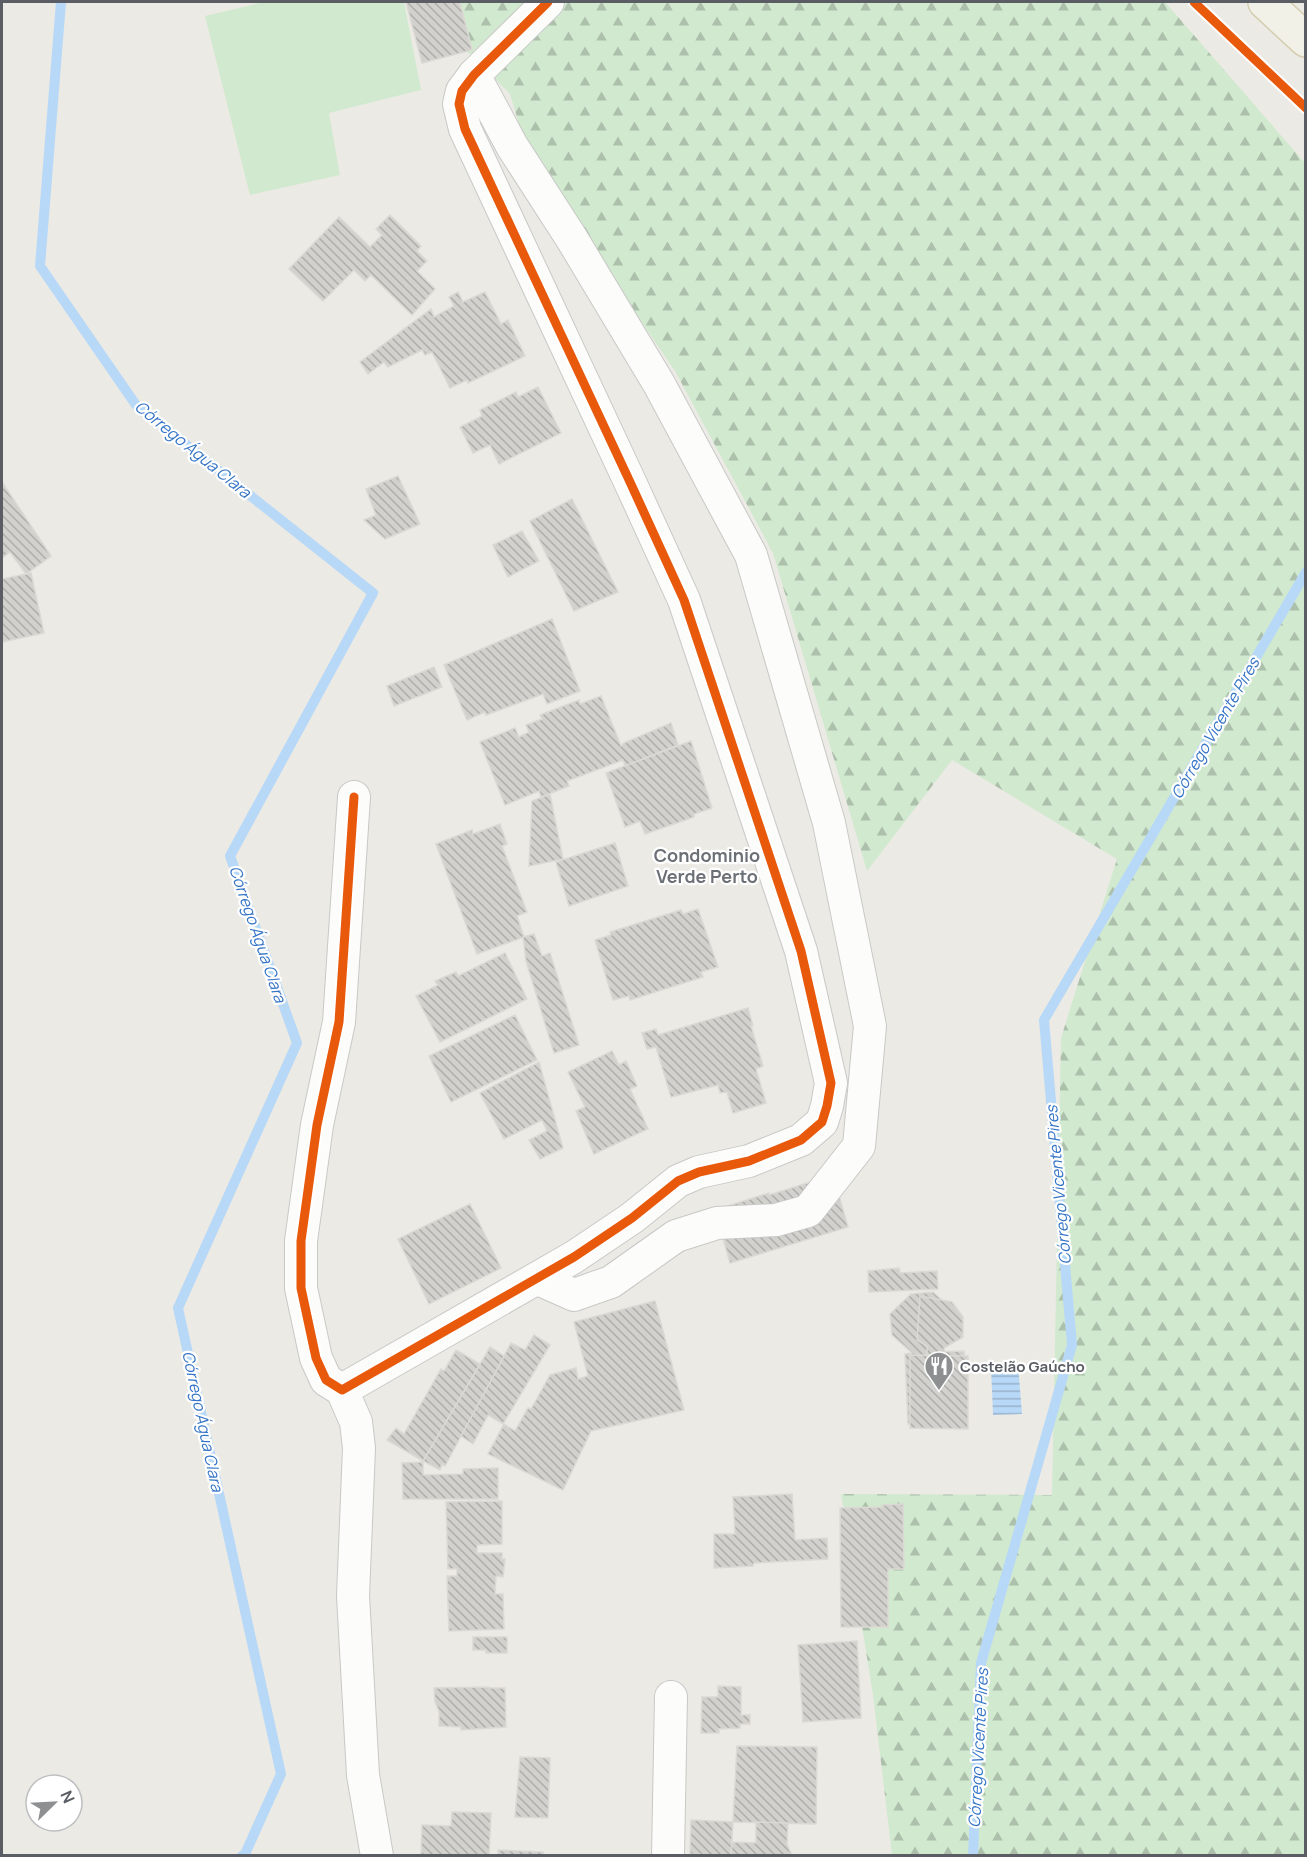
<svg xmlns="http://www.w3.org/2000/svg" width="1307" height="1857" viewBox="0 0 1307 1857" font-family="Manrope,sans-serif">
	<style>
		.forest { fill: url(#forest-firs) }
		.pitch { fill: #d1e9cf }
		.water { fill: url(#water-rules) }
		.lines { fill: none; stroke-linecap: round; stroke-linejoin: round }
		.stream { stroke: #b8d8f7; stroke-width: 10 }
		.building { fill: url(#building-back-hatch); stroke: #dbd9d4; stroke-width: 1.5; fill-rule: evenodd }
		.minor-casing { stroke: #c8c8c7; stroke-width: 34 }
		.primary-casing { stroke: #d6cdb0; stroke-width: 36 }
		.minor { stroke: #fcfcfb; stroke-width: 32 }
		.primary { stroke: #f2f1e7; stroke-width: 33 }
		.cycleway-casing { stroke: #fff; stroke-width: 13 }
		.cycleway { stroke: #e8590c; stroke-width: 9 }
		.labels { text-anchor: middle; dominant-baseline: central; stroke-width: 4.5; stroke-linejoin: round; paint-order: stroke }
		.poi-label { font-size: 15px; font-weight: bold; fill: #5a5e64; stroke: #fff; text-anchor: start }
		.water-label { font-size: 16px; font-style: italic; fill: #3574c6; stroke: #fff }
		.quarter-label { font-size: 18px; font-weight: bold; fill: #6b7076; stroke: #fff }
	</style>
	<defs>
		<pattern id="forest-firs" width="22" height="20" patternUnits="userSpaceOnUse" patternTransform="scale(1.5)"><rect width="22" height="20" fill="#d1e9cf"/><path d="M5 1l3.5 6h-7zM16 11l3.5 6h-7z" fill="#adc0ac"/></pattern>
		<pattern id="water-rules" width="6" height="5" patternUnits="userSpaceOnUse" patternTransform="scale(1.5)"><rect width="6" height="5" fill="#b8d8f7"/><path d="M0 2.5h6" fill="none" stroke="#99b2cc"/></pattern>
		<pattern id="building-back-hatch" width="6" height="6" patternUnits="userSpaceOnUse" patternTransform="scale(1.5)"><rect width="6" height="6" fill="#d2d1cd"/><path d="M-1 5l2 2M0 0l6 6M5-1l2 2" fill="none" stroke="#adadaa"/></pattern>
	</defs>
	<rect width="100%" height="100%" fill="#eceae4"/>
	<path class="forest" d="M424,2H1165L1305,163V1855H892L873,1695L841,1494L1052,1495L1061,1038L1117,859L952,760L867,871L773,553L675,371L529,157L510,94L470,54L448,42Z"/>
	<path class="pitch" d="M264,2H404L421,90L329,113L340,175L250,195L205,16Z"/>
	<path class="water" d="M1018,1365L1022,1414L993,1415L991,1366Z"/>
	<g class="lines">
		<g class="stream">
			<path d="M61,2L40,266L136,405L373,593L230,856L297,1043L178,1308L281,1774L245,1854L242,1856"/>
			<path d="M973,1856L981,1663L1072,1345L1044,1020L1306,572"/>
		</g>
	</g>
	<g class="building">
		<path d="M406,2H460L472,50L422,63Z"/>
		<path d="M390,215L421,246L417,251L427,261L417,271L435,289L412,315L371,275L365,281L354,270L323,301L289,269L339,217L370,247L382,235L376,229Z"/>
		<path d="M458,292L463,302L485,292L501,324L508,320L525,356L468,383L467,380L450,388L432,352L425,355L422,350L388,367L384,362L368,374L360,362L431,309L434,317L454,306L449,297Z"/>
		<path d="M538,387L561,433L499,464L490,445L473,453L460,427L482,416L480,410L516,392L518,397Z"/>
		<path d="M398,476L420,524L385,539L364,520L376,515L366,489Z"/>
		<path d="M2,482L51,556L26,574L10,552L2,558Z"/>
		<path d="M572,499L618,592L574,611L530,521Z"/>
		<path d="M522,531L539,561L508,577L493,545Z"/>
		<path d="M31,573L44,633L2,642V579Z"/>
		<path d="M552,619L580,691L547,704L543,694L486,715L485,712L467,720L444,665Z"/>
		<path d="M434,667L442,687L394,706L387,686Z"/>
		<path d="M601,696L621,746L624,743L671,723L678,745L625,766L623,760L567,781L569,786L541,797L539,791L505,805L480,742L515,728L519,737L529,732L526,725L542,719L540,715L579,700L580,704Z"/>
		<path d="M691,741L712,808L694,814V817L645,834L640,821L625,827L606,773Z"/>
		<path d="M550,794L563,859L529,866L532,801Z"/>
		<path d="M500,824L507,844L502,846L527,912L517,916L524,937L477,954L436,844L472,830L473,834Z"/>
		<path d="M615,843L628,886L569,906L556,862Z"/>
		<path d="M698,909L718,967L701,972L703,977L630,1000L629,996L613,1000L595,940L611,935L610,932L681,910L683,914Z"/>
		<path d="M534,934L542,956L550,953L579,1045L554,1053L526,961L523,937Z"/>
		<path d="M505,953L527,999L440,1042L416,996L438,985L435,981L456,972L458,976Z"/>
		<path d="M748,1008L753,1026H751L763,1066L756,1069L766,1103L733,1113L727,1092L720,1093L718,1085L671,1097L656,1047L647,1049L642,1033L656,1029L658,1035Z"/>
		<path d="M515,1015L537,1060L451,1102L429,1056Z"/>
		<path d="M612,1051L619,1065L626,1061L637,1086L630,1089L648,1129L594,1154L576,1111L585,1107L568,1072Z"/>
		<path d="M539,1062L563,1148L540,1159L529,1140L547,1131L542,1120L504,1139L480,1093Z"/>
		<path d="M833,1175L848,1227L730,1263L715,1210L769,1193V1195Z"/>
		<path d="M470,1204L501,1268L429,1304L398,1239Z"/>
		<path d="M899,1268L900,1273L937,1271L938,1289L869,1292L868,1271Z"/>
		<path d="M933,1292L953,1310L954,1335L937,1352L964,1351L966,1422L908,1424L905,1354L912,1353L892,1335L890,1314L911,1294ZM947,1382L949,1406L927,1407L925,1383Z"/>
		<path d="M920,1296L952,1302L963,1317V1337L944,1348L945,1356L927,1355V1346L917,1340Z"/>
		<path d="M655,1301L684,1410L591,1431L563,1490L488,1454L504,1424L515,1431L528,1408L531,1409L550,1375L576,1368L578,1379L588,1376L574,1322Z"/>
		<path d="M534,1335L550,1345L503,1424L488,1415L473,1444L461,1436L511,1343L525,1350Z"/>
		<path d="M490,1347L504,1356L445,1466L442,1464L440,1470L423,1461Z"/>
		<path d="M456,1350L480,1364L423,1461L387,1440L396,1428L404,1434L441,1369L444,1371Z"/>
		<path d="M910,1355L968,1356V1429L910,1428Z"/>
		<path d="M423,1462V1475L463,1474V1469L498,1468V1499H403L402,1463Z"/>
		<path d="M792,1494L795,1540L827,1538L828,1559L754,1563L753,1566L714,1568V1534H735L733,1497Z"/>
		<path d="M502,1501V1544L477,1545V1553H502V1559H505L503,1577L496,1576L495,1594H503L504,1629L449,1631L447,1576H457V1569H448L446,1502Z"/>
		<path d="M903,1504L904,1569H888V1627H841L840,1508L882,1507V1505Z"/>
		<path d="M473,1637H507V1653H486V1650H473Z"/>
		<path d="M857,1641L861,1718L803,1722L798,1645Z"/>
		<path d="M718,1686L741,1687V1715H750V1724H740V1728L719,1729V1733H701L702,1697H718Z"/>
		<path d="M489,1687V1688H505L506,1727L461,1730V1727L439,1726V1711L435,1702L434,1688Z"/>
		<path d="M737,1746L817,1747L816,1824L733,1822Z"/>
		<path d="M520,1757L550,1758L548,1818L515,1817Z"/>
		<path d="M452,1812L491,1813L489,1856H421L422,1825L451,1826Z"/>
		<path d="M691,1820L733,1822L731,1856L690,1854Z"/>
		<path d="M756,1822L788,1823L787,1844L792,1856H731L732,1842L756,1843Z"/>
		<path d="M498,1850L543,1852V1856H498Z"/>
	</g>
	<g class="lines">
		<g class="minor-casing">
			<g id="minor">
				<path d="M474,75L512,146L572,239L659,384L751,555L829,823L870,1026L859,1146L808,1211L776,1220L717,1223L676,1236L611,1282L574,1295L538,1279"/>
				<path d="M354,797L339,1022L317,1125L301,1241V1288L316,1358L326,1380L342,1390L574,1257L632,1218L678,1181L699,1172L749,1161L801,1140L822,1122L827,1106L831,1083L801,951L684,600L630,482L465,129L459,104L462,91L474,75L548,2"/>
				<path d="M342,1390L356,1422L359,1448L353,1596L363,1775L377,1856"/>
				<path d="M668,1856L671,1697"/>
			</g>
		</g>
		<g class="primary-casing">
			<path id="primary" d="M1265,2L1306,40"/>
		</g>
		<use href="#minor" class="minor"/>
		<use href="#primary" class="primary"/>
		<g class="cycleway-casing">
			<g id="cycleway">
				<path d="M1194,2L1306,108"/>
				<path d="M354,797L339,1022L317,1125L301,1241V1288L316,1358L326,1380L342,1390L574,1257L632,1218L678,1181L699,1172L749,1161L801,1140L822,1122L827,1106L831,1083L801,951L684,600L630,482L465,129L459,104L462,91L474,75L548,2"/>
			</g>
		</g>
		<use href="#cycleway" class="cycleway"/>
	</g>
	<defs>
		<g id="restaurant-pin" transform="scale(1.5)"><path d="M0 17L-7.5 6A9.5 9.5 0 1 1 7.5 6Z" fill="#8d8f91" stroke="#fff"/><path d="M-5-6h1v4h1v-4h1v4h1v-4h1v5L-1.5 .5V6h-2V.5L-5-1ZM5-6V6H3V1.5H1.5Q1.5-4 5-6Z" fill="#fff"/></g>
	</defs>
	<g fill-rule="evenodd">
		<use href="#restaurant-pin" x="939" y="1366"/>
	</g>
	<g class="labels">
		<g class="poi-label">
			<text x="960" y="1366">Costelão Gaúcho</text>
		</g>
		<g class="water-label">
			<text transform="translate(193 449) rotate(39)">Córrego Água Clara</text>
			<text transform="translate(1215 728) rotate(-60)">Córrego Vicente Pires</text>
			<text transform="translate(258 934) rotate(71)">Córrego Água Clara</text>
			<text transform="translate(1058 1185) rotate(-95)">Córrego Vicente Pires</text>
			<text transform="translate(203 1421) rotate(78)">Córrego Água Clara</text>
			<text transform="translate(978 1748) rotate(-87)">Córrego Vicente Pires</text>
		</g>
		<g class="quarter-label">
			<text x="707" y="855">Condominio<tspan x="707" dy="21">Verde Perto</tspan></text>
		</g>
	</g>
	<rect width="1307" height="1857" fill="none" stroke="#5a5e64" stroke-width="6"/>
	<g transform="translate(54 1803) rotate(66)"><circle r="28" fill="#ffffff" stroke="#bdbfc1" stroke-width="1.5"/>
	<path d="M0-4.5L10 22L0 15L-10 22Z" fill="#8d8f91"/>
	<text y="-9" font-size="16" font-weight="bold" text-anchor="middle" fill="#5a5e64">N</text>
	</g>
</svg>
